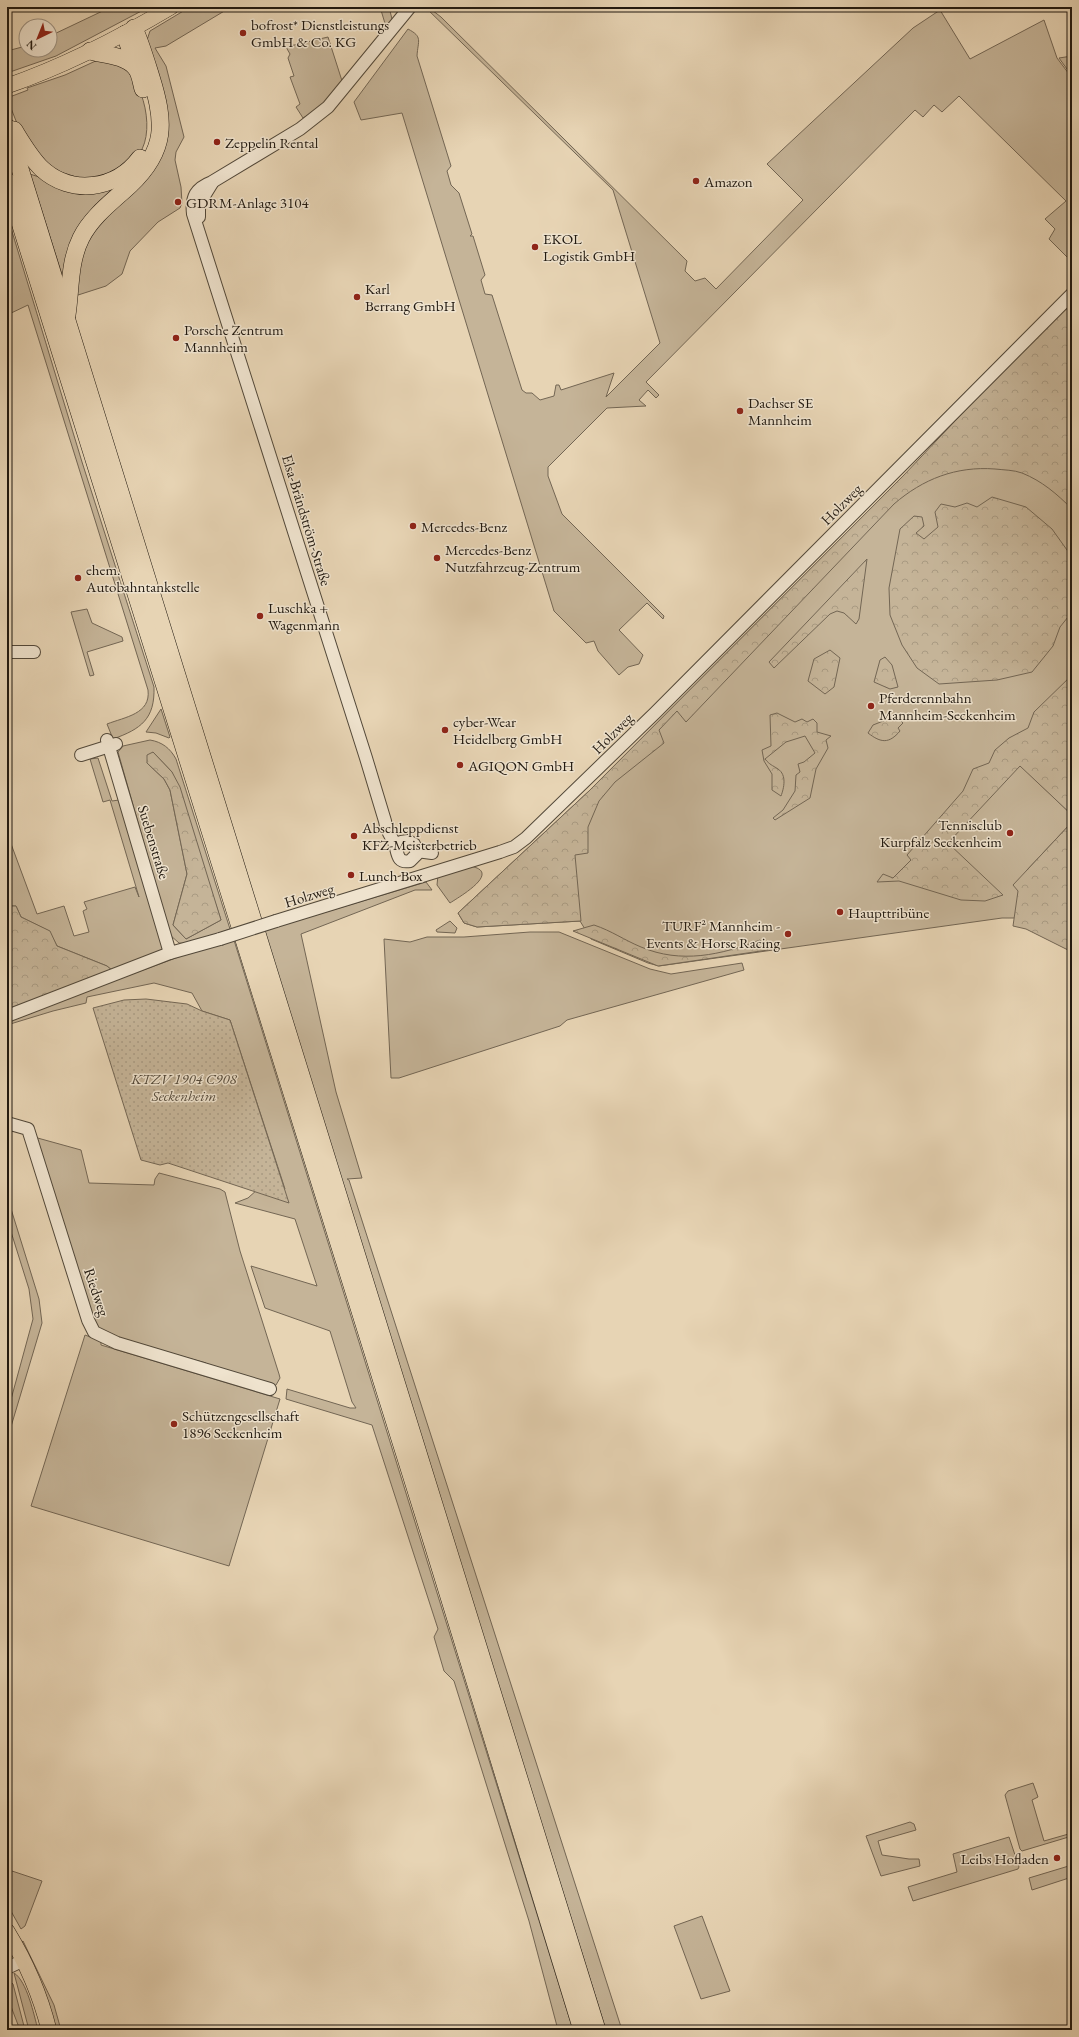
<svg xmlns="http://www.w3.org/2000/svg" width="1079" height="2037" viewBox="0 0 1079 2037" font-family="'EB Garamond',serif">
	<style>
		.green { fill: #c5b498; stroke: #736654; fill-rule: evenodd }
		.forest { fill: url(#forest-crowns); stroke: #736654 }
		.garden { fill: url(#garden-dots); stroke: #736654 }
		.lines { fill: none; stroke-linecap: round; stroke-linejoin: round }
		.minor-casing { stroke: #524839; stroke-width: 14 }
		.major-casing { stroke: #211910; stroke-width: 16 }
		.highway-casing { stroke: #211910; stroke-width: 18 }
		.minor { stroke: #efe3ce; stroke-width: 12 }
		.major { stroke: #e7d4b4; stroke-width: 15 }
		.highway { stroke: #e7d4b4; stroke-width: 17 }
		.minor-bridge-casing { stroke: #524839; stroke-width: 14; stroke-linecap: butt }
		.minor-bridge { stroke: #efe3ce; stroke-width: 12 }
		.poi-dot { fill: #8f2418; stroke: #efe3ce; stroke-width: 1.5 }
		.labels { text-anchor: middle; dominant-baseline: central; stroke-width: 3; stroke-linejoin: round; paint-order: stroke }
		.poi-label { font-size: 15px; fill: #211910; stroke: #efe3ce; text-anchor: start }
		.street-label { font-size: 15px; fill: #211910; stroke: #efe3ce }
		.park-label { font-size: 15px; font-style: italic; fill: #524839; stroke: #efe3ce }
	</style>
	<defs>
		<pattern id="forest-crowns" width="20" height="18" patternUnits="userSpaceOnUse"><rect width="20" height="18" fill="#c5b498"/><path d="M2 6a3 3 0 1 1 6 0M12 15a3 3 0 1 1 6 0" fill="none" stroke="#a99a82"/></pattern>
		<pattern id="garden-dots" width="8" height="8" patternUnits="userSpaceOnUse"><rect width="8" height="8" fill="#c5b498"/><path d="M2 2h.1M6 6h.1" fill="none" stroke="#a99a82" stroke-width="1.8" stroke-linecap="round"/></pattern>
	</defs>
	<rect width="100%" height="100%" fill="#e7d4b4"/>
	<filter id="stains"><feTurbulence type="fractalNoise" baseFrequency=".005" numOctaves="4"/><feColorMatrix values="0 0 0 0 .2 0 0 0 0 .09 0 0 0 0 .02 0 0 0 .5 -.17"/></filter>
	<radialGradient id="worn" r=".72"><stop offset=".6" stop-color="#630" stop-opacity="0"/><stop offset="1" stop-color="#630" stop-opacity=".3"/></radialGradient>
	<g class="green">
		<path d="M111,7H149L56,56L7,73V51L26,46V50H50V36Z"/>
		<path d="M190,7H231L166,46L155,48L166,66L184,137L176,152L175,160L181,187L182,203L180,208L158,222L130,251L122,274L106,286L75,296L76,274L88,239L165,142L146,43L150,31Z"/>
		<path d="M380,7H389L393,23L387,30Z"/>
		<path d="M425,7H428L441,17L687,261L685,271L695,281L705,278L716,289L803,200L767,164L913,28L940,10L970,59L1044,20L1057,58L1072,78V262L1049,239L1055,229L1045,219L1066,201L959,96L942,112L934,105L923,117L915,110L646,382L659,395L656,398L648,390L639,400L646,406L607,408L548,467V476L562,514L664,616L663,619L647,603L619,630L643,655L639,664L628,667L619,675L598,651L594,641L586,643L554,611L402,113L361,120L354,102L408,29C423,37 418,40 417,56L451,166L447,171L451,185L459,193L472,234L470,236H473L485,275L481,280L485,294L492,295L522,390L526,393H532L540,400L554,396L556,385H559L561,390L614,373L606,397L660,343L613,190Z"/>
		<path d="M328,37L343,84L321,108L303,118L296,107L300,104L290,77L294,76L288,58L290,54L286,47Z"/>
		<path d="M133,39L138,47C145,71 158,99 157,124C156,169 112,189 87,220C74,237 68,259 66,280L64,281L30,174C44,178 57,185 71,188C114,199 160,162 154,116C152,92 140,68 132,46Z"/>
		<path d="M1072,56V76L1059,58Z"/>
		<path d="M100,59C106,60 114,59 119,62C143,78 159,136 135,159C127,167 102,177 91,182L46,167L18,126L7,98L28,90L27,88L65,75Z"/>
		<path d="M7,215L82,462L154,687C155,719 141,729 113,739L107,724C125,717 151,714 148,690L28,305L7,315Z"/>
		<path d="M1015,460L1072,496V698L1028,773L1072,815V822L1027,870L1018,918H1002L659,966L648,963L591,939L580,921L477,927L464,923L458,913L589,791L904,475Z"/>
		<path d="M87,609L92,623L122,637L123,641L87,652L94,675L90,676L71,612Z"/>
		<path d="M161,709L170,737L169,738L156,733L146,732Z"/>
		<path d="M150,740C162,742 170,748 176,759L230,929L190,944L179,943L170,935L118,752L123,746ZM153,752L172,772L221,920L186,939L173,925L187,874L170,790L164,779L147,763Z"/>
		<path d="M98,758L112,801L119,800L164,950L114,972L107,966L57,946L49,931L21,917L16,906H7V833L37,914L64,906L74,936L89,932L83,911L87,909L84,902L135,887L139,897L110,800L103,802L90,759Z"/>
		<path d="M470,866C503,872 459,897 450,903L437,885L438,875Z"/>
		<path d="M426,882L432,890H415L301,934L336,1092L362,1178L347,1179L349,1180L622,2030H606L262,931Z"/>
		<path d="M450,921L457,928L455,933L437,932L436,930Z"/>
		<path d="M530,932H559L650,969L671,974L742,963L744,970L567,1020L560,1026L399,1078H391L384,939L410,942L427,937H464Z"/>
		<path d="M233,937L573,2030H558L529,1921L454,1681L444,1671L434,1637L438,1629L372,1425L286,1399L287,1389L350,1408H356L352,1402L330,1331L265,1308L251,1266L317,1286L295,1219L235,1203L248,1198L258,1189H285L230,1020L202,1011L192,993L154,983L87,997L86,1003L53,1011L7,1025V1020Z"/>
		<path d="M34,1137L81,1150L89,1183L154,1185L155,1179L159,1173L220,1189L225,1192L240,1251L279,1374L280,1378L276,1385L272,1386L209,1367L206,1363L116,1338L101,1331L95,1323Z"/>
		<path d="M7,1196L39,1299L42,1323L7,1440V1414L33,1319L29,1289L7,1219Z"/>
		<path d="M85,1335L101,1341V1345L280,1399L229,1566L31,1506Z"/>
		<path d="M1033,1783L1038,1797L1032,1800L1044,1841L1072,1833V1836L1022,1851L1020,1849L1005,1795L1008,1791Z"/>
		<path d="M910,1822L914,1824L916,1830L878,1841L882,1855L909,1859H919L920,1866L881,1876L866,1836Z"/>
		<path d="M1009,1837L1019,1867L1018,1869L913,1901L908,1887L957,1872L953,1854Z"/>
		<path d="M1072,1865V1877L1032,1890L1029,1878Z"/>
		<path d="M9,1870L42,1881L25,1926L21,1929L7,1904V1871Z"/>
		<path d="M702,1916L730,1991L701,1999L674,1926Z"/>
		<path d="M23,1941L54,2005L61,2030H53L19,1944Z"/>
		<path d="M14,1973C27,1981 34,2015 38,2030H29Z"/>
		<path d="M7,1981L11,1982L13,1984L25,2030H20L7,1996Z"/>
	</g>
	<g class="forest">
		<path d="M1072,297V509C1057,494 1042,481 1022,473C1014,470 1004,470 995,469C956,466 923,479 894,504L686,722L677,711L659,730L664,743L615,782L599,801L588,827V853L575,855L581,921L477,927L464,923L458,913L589,791L904,475Z"/>
		<path d="M992,497L1026,507L1052,529L1072,557V612L1060,627L1053,646L1032,672L997,680L939,684L917,668L902,645L890,615L889,588L900,529L914,516L922,517L924,526L916,533L924,539L938,527L935,512L941,504L955,507L967,503L977,507Z"/>
		<path d="M867,559L859,619L856,624L844,613L837,611L830,614L774,668L769,662Z"/>
		<path d="M830,650L840,658L834,687L825,694L808,681L814,659Z"/>
		<path d="M885,657L892,665L898,687L890,689L874,682L880,660Z"/>
		<path d="M1072,675V815L1020,766L948,843L1003,895L985,901L961,900L899,881L877,882L883,874L893,878L911,860L907,855L963,791L973,769L989,763L995,750L1009,738L1028,728L1034,712Z"/>
		<path d="M777,713L795,722L802,719L807,722L813,719L817,723V732L831,736L826,740L828,748L816,769L810,798L775,820L773,818L783,810L795,791L796,775L800,772L798,764L804,762L815,753L805,736L786,742L765,759C770,765 772,765 778,769C787,775 784,788 781,796L772,790V774L764,761L762,750L771,746L770,715Z"/>
		<path d="M896,716L903,723L898,728L900,731C889,744 881,743 868,733L873,725Z"/>
		<path d="M153,752L172,772L180,787L221,920L186,939L173,925L187,874L170,790L164,779L147,763V755Z"/>
		<path d="M1072,822V952L1026,929L1013,926L1018,891L1013,885Z"/>
		<path d="M7,906H16L21,917L50,931L57,946L107,966L114,972L7,1012Z"/>
		<path d="M594,925C612,931 624,940 641,947C681,964 721,955 760,940L768,950L658,966L573,931Z"/>
	</g>
	<path class="garden" d="M146,999L187,1004L202,1011L230,1020L289,1203L168,1163L160,1165L141,1160L93,1008L124,1000Z"/>
	<g class="lines">
		<g class="minor-casing">
			<g id="minor">
				<path d="M199,217V204L212,183"/>
				<path d="M7,652H34"/>
				<path d="M107,740L170,953"/>
				<path d="M81,755L116,744"/>
				<path d="M397,849L401,842L408,841L414,844L417,854L410,861C399,863 398,857 396,848C394,838 387,835 385,821L366,758L193,214C191,197 196,188 212,182L300,129L328,107L410,7"/>
				<path d="M417,851L432,853"/>
				<path d="M276,921L500,852L514,847L526,838L655,713L1072,294"/>
				<path d="M7,1016L170,953L220,939"/>
				<path d="M7,1123L28,1129L88,1320L94,1332L117,1343L270,1389"/>
				<path d="M7,1968L24,1960"/>
			</g>
		</g>
		<g class="major-casing">
			<g id="major">
				<path d="M7,86C65,66 119,38 171,7"/>
				<path d="M7,1931C26,1962 40,1994 49,2030"/>
			</g>
		</g>
		<g class="highway-casing">
			<g id="highway">
				<path d="M125,34L136,68"/>
				<path d="M90,51C105,55 124,55 135,67C140,72 141,82 143,89"/>
				<path d="M7,127L597,2030"/>
				<path d="M14,130C22,143 30,157 41,168C71,196 116,190 140,158"/>
				<path d="M7,181L434,1548L582,2030"/>
				<path d="M67,315C71,288 69,262 81,238C92,216 113,201 130,185C167,150 165,122 151,77C146,61 141,44 134,28"/>
			</g>
		</g>
		<use href="#minor" class="minor"/>
		<use href="#major" class="major"/>
		<use href="#highway" class="highway"/>
		<g class="minor-bridge-casing">
			<path id="minor-bridge" d="M220,939L276,921"/>
		</g>
		<use href="#minor-bridge" class="minor-bridge"/>
	</g>
	<g class="poi-dot">
		<circle cx="243" cy="33" r="4"/>
		<circle cx="217" cy="142" r="4"/>
		<circle cx="696" cy="181" r="4"/>
		<circle cx="178" cy="202" r="4"/>
		<circle cx="535" cy="247" r="4"/>
		<circle cx="357" cy="297" r="4"/>
		<circle cx="176" cy="338" r="4"/>
		<circle cx="740" cy="411" r="4"/>
		<circle cx="413" cy="526" r="4"/>
		<circle cx="437" cy="558" r="4"/>
		<circle cx="78" cy="578" r="4"/>
		<circle cx="260" cy="616" r="4"/>
		<circle cx="871" cy="706" r="4"/>
		<circle cx="445" cy="730" r="4"/>
		<circle cx="460" cy="765" r="4"/>
		<circle cx="1010" cy="833" r="4"/>
		<circle cx="354" cy="836" r="4"/>
		<circle cx="351" cy="875" r="4"/>
		<circle cx="840" cy="912" r="4"/>
		<circle cx="788" cy="934" r="4"/>
		<circle cx="174" cy="1424" r="4"/>
		<circle cx="1057" cy="1858" r="4"/>
	</g>
	<g class="labels">
		<g class="poi-label">
			<text x="251" y="24">bofrost* Dienstleistungs<tspan x="251" dy="17">GmbH &amp; Co. KG</tspan></text>
			<text x="225" y="142">Zeppelin Rental</text>
			<text x="704" y="181">Amazon</text>
			<text x="186" y="202">GDRM-Anlage 3104</text>
			<text x="543" y="238">EKOL<tspan x="543" dy="17">Logistik GmbH</tspan></text>
			<text x="365" y="288">Karl<tspan x="365" dy="17">Berrang GmbH</tspan></text>
			<text x="184" y="329">Porsche Zentrum<tspan x="184" dy="17">Mannheim</tspan></text>
			<text x="748" y="402">Dachser SE<tspan x="748" dy="17">Mannheim</tspan></text>
			<text x="421" y="526">Mercedes-Benz</text>
			<text x="445" y="549">Mercedes-Benz<tspan x="445" dy="17">Nutzfahrzeug-Zentrum</tspan></text>
			<text x="86" y="569">ehem.<tspan x="86" dy="17">Autobahntankstelle</tspan></text>
			<text x="268" y="607">Luschka +<tspan x="268" dy="17">Wagenmann</tspan></text>
			<text x="879" y="697">Pferderennbahn<tspan x="879" dy="17">Mannheim-Seckenheim</tspan></text>
			<text x="453" y="721">cyber-Wear<tspan x="453" dy="17">Heidelberg GmbH</tspan></text>
			<text x="468" y="765">AGIQON GmbH</text>
			<text x="1002" y="824" text-anchor="end">Tennisclub<tspan x="1002" dy="17">Kurpfalz Seckenheim</tspan></text>
			<text x="362" y="827">Abschleppdienst<tspan x="362" dy="17">KFZ-Meisterbetrieb</tspan></text>
			<text x="359" y="875">Lunch Box</text>
			<text x="848" y="912">Haupttribüne</text>
			<text x="780" y="925" text-anchor="end">TURF² Mannheim -<tspan x="780" dy="17">Events &amp; Horse Racing</tspan></text>
			<text x="182" y="1415">Schützengesellschaft<tspan x="182" dy="17">1896 Seckenheim</tspan></text>
			<text x="1049" y="1858" text-anchor="end">Leibs Hofladen</text>
		</g>
		<g class="street-label">
			<text transform="translate(841 504) rotate(-45)">Holzweg</text>
			<text transform="translate(307 520) rotate(73)">Elsa-Brändström-Straße</text>
			<text transform="translate(612 733) rotate(-45)">Holzweg</text>
			<text transform="translate(154 842) rotate(73)">Suebenstraße</text>
			<text transform="translate(309 895) rotate(-17)">Holzweg</text>
			<text transform="translate(97 1292) rotate(71)">Riedweg</text>
		</g>
		<g class="park-label">
			<text x="184" y="1078">KTZV 1904 C908<tspan x="184" dy="17">Seckenheim</tspan></text>
		</g>
	</g>
	<rect width="1079" height="2037" fill="none" stroke="#e7d4b4" stroke-width="24"/>
	<rect x="8" y="8" width="1063" height="2021" fill="none" stroke="#211910" stroke-width="2"/>
	<rect x="12" y="12" width="1055" height="2013" fill="none" stroke="#211910"/>
	<g transform="translate(38 38) rotate(223)"><circle r="19" fill="#efe3ce" stroke="#9d9282"/>
	<path d="M0-3L7 15L0 10L-7 15Z" fill="#8f2418"/>
	<text y="-6" font-size="11" font-weight="bold" text-anchor="middle" fill="#211910">N</text>
	</g>
	<rect width="100%" height="100%" filter="url(#stains)"/>
	<rect width="100%" height="100%" fill="url(#worn)"/>
</svg>
